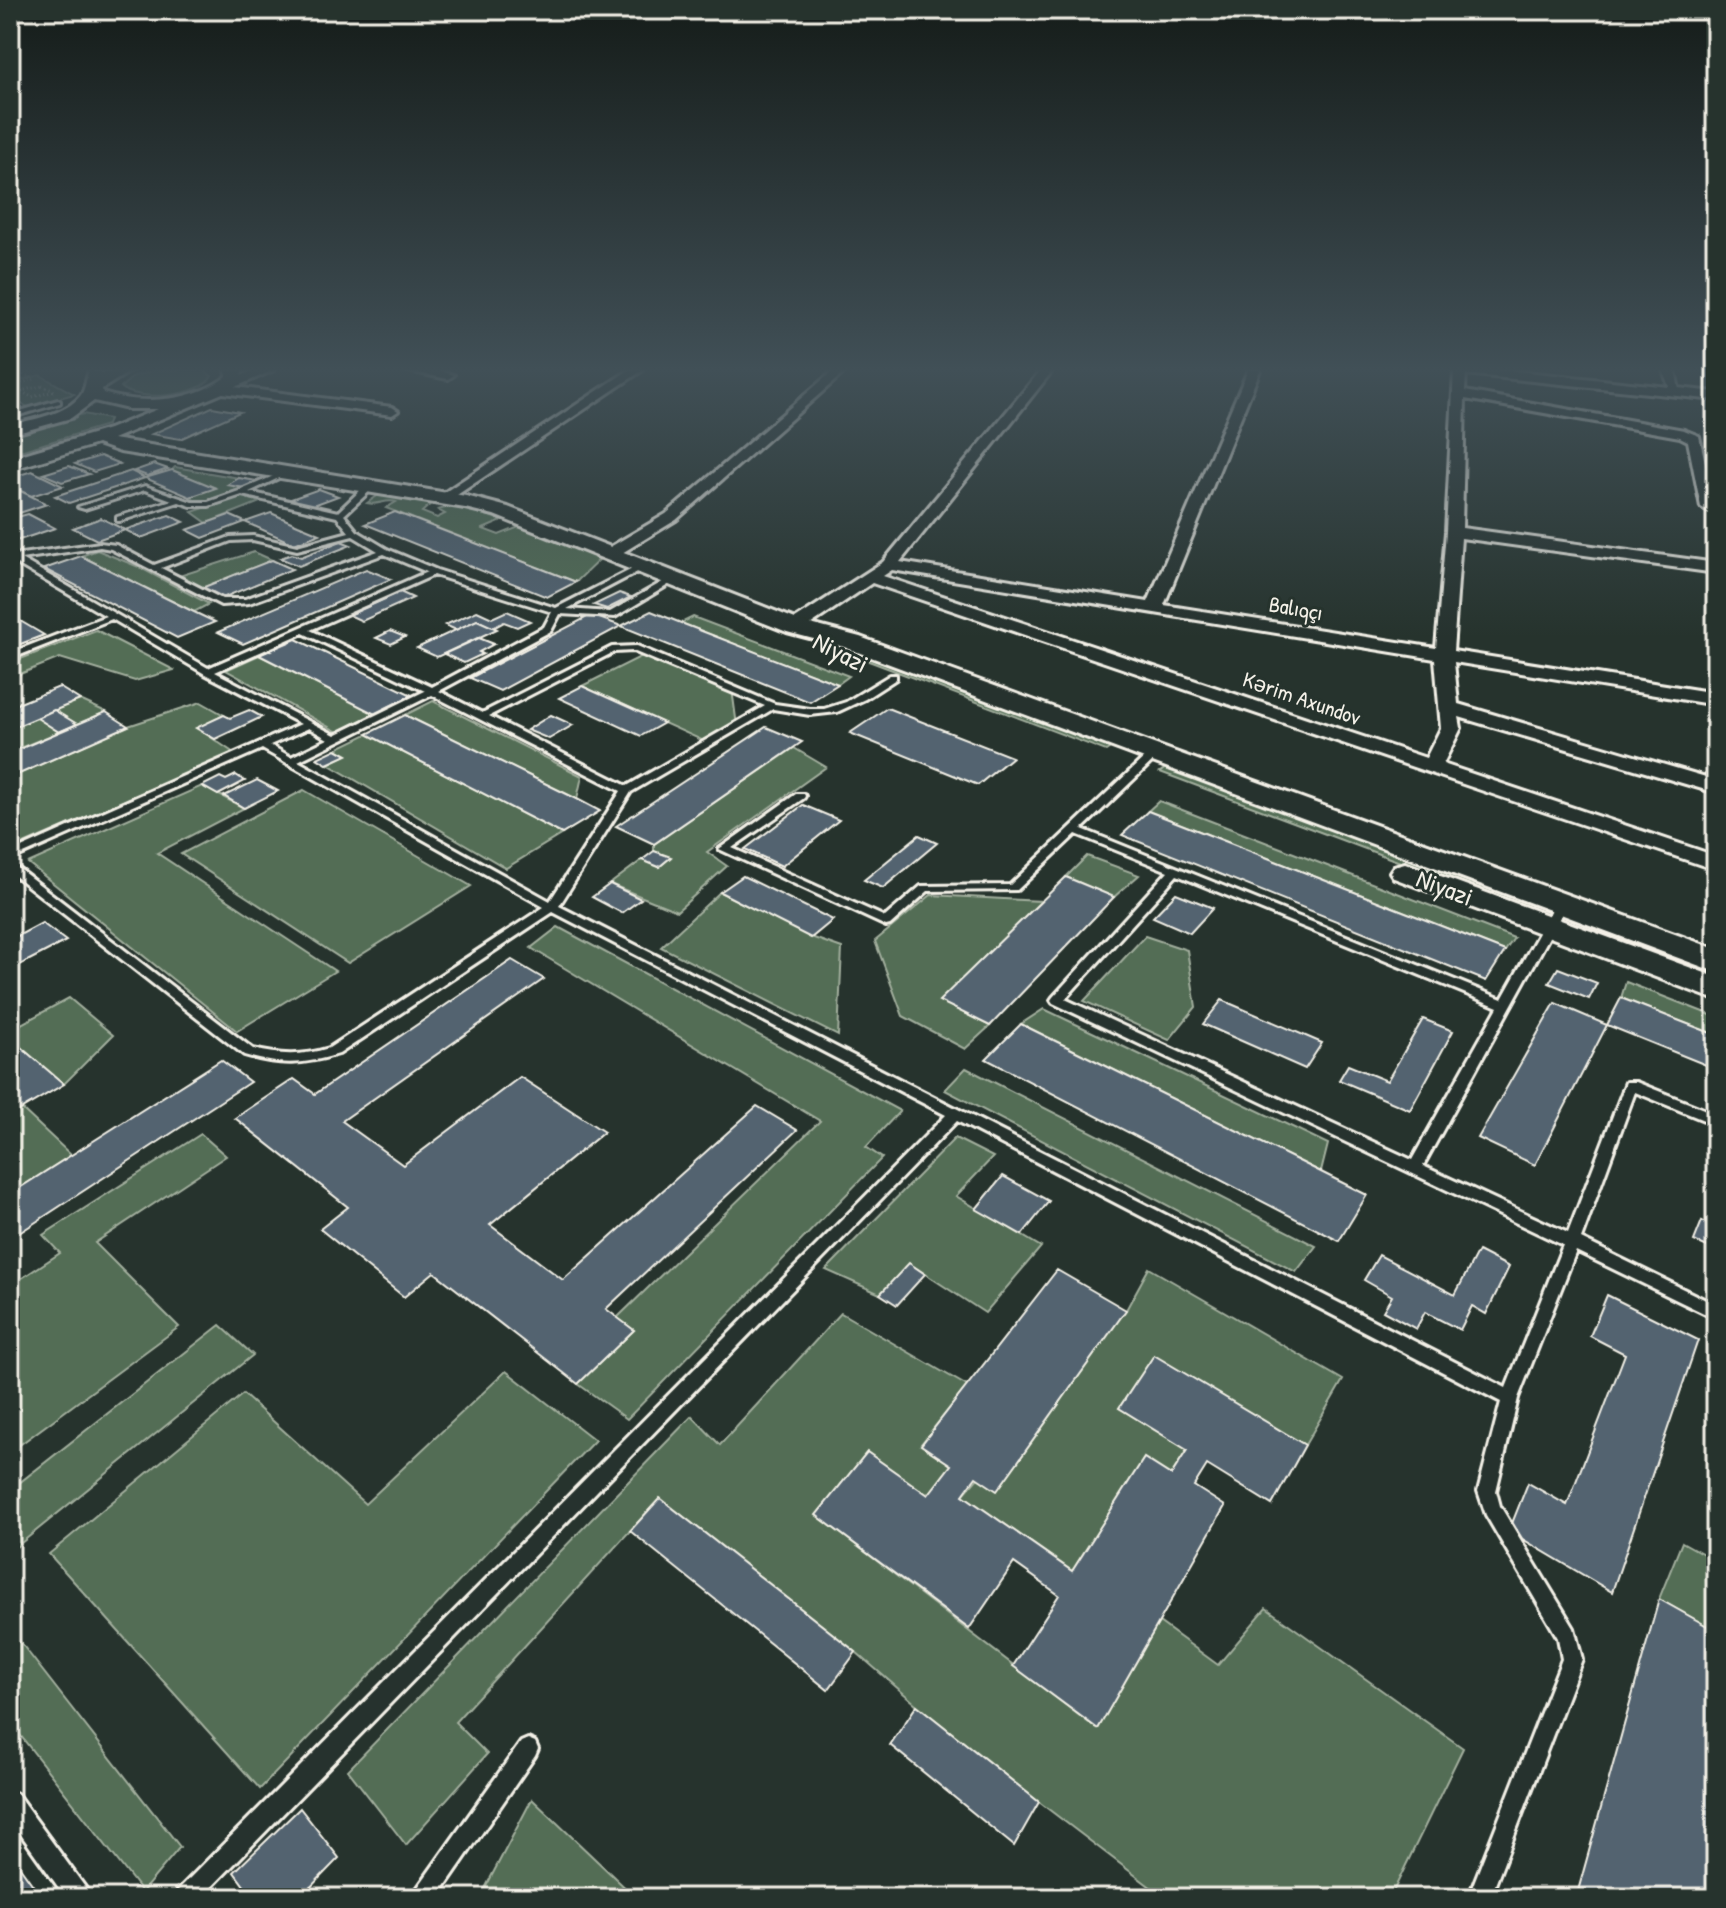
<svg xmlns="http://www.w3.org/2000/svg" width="1726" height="1908" viewBox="0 0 1726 1908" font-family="'Patrick Hand',sans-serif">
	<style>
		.green { fill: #526d55; stroke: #a3af9e; stroke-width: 2 }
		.building { fill: #526470; stroke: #f4f1e8; stroke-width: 2 }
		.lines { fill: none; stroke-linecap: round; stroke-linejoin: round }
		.service-casing { stroke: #f4f1e8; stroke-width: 6 }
		.minor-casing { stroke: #f4f1e8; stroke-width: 6 }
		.tertiary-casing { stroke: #f4f1e8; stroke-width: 6 }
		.secondary-casing { stroke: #f4f1e8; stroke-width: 6 }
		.path { stroke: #f4f1e8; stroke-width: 3; stroke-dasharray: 1 3; stroke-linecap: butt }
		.service { fill: #26332d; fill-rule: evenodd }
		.minor { fill: #26332d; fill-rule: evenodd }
		.tertiary { fill: #26332d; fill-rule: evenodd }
		.secondary { fill: #26332d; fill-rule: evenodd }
		.labels { text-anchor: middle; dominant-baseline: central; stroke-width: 6; stroke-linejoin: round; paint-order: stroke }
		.far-street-label { font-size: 22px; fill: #f4f1e8; stroke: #26332d }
		.street-label { font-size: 26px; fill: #f4f1e8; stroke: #26332d }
	</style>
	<rect width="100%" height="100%" fill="#26332d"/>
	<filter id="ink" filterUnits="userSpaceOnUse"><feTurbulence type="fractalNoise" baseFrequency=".0125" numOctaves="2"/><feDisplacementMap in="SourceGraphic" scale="16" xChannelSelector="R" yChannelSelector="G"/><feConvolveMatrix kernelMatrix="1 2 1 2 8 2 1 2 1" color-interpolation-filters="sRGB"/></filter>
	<g filter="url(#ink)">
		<g class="green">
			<path d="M157,370H203L212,376C202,396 137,403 121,387L134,376Z"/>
			<path d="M40,375L74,394L28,407L10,399V383Z"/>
			<path d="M83,414L109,419L107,425L10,454V435Z"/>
			<path d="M175,467L239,478L245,488L199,503L190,497L214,488L172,470Z"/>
			<path d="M380,494L433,502L422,512L437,518L445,514L438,510C460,502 480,512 502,521L483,529L499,535L519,527L602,557L576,582L386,508L396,502C385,499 378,506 367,503Z"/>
			<path d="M241,496L260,502L207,523L192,512Z"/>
			<path d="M97,550L139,567L209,604L194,612L81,556Z"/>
			<path d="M254,552L272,560L199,589L179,576Z"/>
			<path d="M693,617L849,676L838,684L681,623Z"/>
			<path d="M96,630L174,670L135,681L60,658L10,678V663Z"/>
			<path d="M844,645L1113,746L1106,751L837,649Z"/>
			<path d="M646,654L732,689L737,726L708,743L582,686Z"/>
			<path d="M259,655L375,714L338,732L226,670Z"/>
			<path d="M80,700L106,712L77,724L54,710Z"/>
			<path d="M433,701L582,776L577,799L405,715Z"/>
			<path d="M201,702L224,715L197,728L234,753L10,850V778L128,726Z"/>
			<path d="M37,718L59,732L10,752V729Z"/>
			<path d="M367,734L562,834L506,868L328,764L346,755L336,749Z"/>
			<path d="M794,748L826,767L707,852L727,866L677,911L610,884L642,860L659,867L670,858L654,851V844Z"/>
			<path d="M1169,766L1536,903L1531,911L1160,772Z"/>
			<path d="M202,786L244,808L157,853L335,971L237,1031L28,863Z"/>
			<path d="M304,790L471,886L348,963L181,854Z"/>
			<path d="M1159,801L1514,938L1505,951L1148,811Z"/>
			<path d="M1087,856L1139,875L1114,897L1066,877Z"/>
			<path d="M720,892L811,937L842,948L838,1036L661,947Z"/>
			<path d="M931,895L1041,901L940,1001L990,1026L965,1049L903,1016L875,941Z"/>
			<path d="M1592,925L1716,971V981L1588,933Z"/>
			<path d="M558,927L900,1111L866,1147L882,1158L627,1419L578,1384L634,1330L617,1318L820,1121L531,948Z"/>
			<path d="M1145,936L1187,950L1196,1007L1169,1040L1084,1001Z"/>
			<path d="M1626,982L1716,1017V1035L1621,998Z"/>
			<path d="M69,998L113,1035L64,1084L10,1038V1030Z"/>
			<path d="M1044,1009L1328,1144L1321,1172L1021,1024Z"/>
			<path d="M966,1068L1316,1246L1296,1272L945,1090Z"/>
			<path d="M22,1109L71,1155L10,1194V1116Z"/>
			<path d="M201,1134L226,1156L95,1243L179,1327L10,1452V1286L60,1253L43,1235Z"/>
			<path d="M955,1138L993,1157L956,1196L1041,1247L985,1313L910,1264L880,1294L826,1270Z"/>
			<path d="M1149,1268L1343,1380L1305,1445L1154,1356L1119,1408L1187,1450L1171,1475L1072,1571L963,1495L1126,1310Z"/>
			<path d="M841,1313L967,1386L921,1444L951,1465L928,1495L867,1452L817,1515L1097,1729L1159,1622L1218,1665L1266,1608L1463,1748L1390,1898H1165L1039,1802L917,1705L856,1652L660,1498L455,1722L487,1754L406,1845L348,1770L692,1416L720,1445Z"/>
			<path d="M220,1325L253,1355L10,1552V1472L19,1483Z"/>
			<path d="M506,1371L595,1440L260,1789L49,1554L243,1394L365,1504Z"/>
			<path d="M1682,1542L1716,1561V1631L1659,1599Z"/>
			<path d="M10,1629L180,1847L142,1892L10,1722Z"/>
			<path d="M532,1799L636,1898H480Z"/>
		</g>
		<g class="building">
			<path d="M212,407L240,412L180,439L152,434Z"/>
			<path d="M100,456L120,464L94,472L75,464Z"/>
			<path d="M154,464L168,469L147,476L134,471Z"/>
			<path d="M69,466L89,474L62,482L43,474Z"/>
			<path d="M172,470L216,488L190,497L145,478Z"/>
			<path d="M32,471L63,486L31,496L10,486V478Z"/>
			<path d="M131,471L145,478L69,503L55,496Z"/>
			<path d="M239,478L257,481L245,488L227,485Z"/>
			<path d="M10,486L31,496L47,504L10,516Z"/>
			<path d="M319,489L338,496L311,506L291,499Z"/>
			<path d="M395,512L576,582L547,597L365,524Z"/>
			<path d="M271,513L298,525L320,534L294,544L245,522Z"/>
			<path d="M28,514L55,528L10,543V519Z"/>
			<path d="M169,515L184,522L141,538L125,530Z"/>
			<path d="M229,515L245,522L203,538L187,530Z"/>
			<path d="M101,518L125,530L97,540L73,528Z"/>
			<path d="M341,541L351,545L299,566L280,558L292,554L301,557Z"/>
			<path d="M81,556L194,612L215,622L177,638L44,569Z"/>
			<path d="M272,560L292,569L220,599L199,589Z"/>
			<path d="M366,569L391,579L243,644L218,632Z"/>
			<path d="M400,592L413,598L362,621L349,615Z"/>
			<path d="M619,593L631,597L607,609L594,605Z"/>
			<path d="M477,611L492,618L507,611L530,621L517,627L504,622L493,628L477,620L456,630L445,625Z"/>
			<path d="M651,611L681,623L838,684L810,702L621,626Z"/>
			<path d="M10,615L44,635L10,648Z"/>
			<path d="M591,615L621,626L500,691L470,678Z"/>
			<path d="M477,620L497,629L437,657L417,648Z"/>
			<path d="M390,631L405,637L391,644L376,638Z"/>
			<path d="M479,638L494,644L479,652L483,654L464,663L444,654Z"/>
			<path d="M296,639L412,695L375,714L259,655Z"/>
			<path d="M582,686L664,723L641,736L559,698Z"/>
			<path d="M59,687L80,700L10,729V707Z"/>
			<path d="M887,708L1012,757L978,785L850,733Z"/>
			<path d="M54,710L77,724L59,732L37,718Z"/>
			<path d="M249,710L262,717L215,739L196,728L224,715L230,718Z"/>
			<path d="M106,712L128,726L10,778V753Z"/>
			<path d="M405,715L577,799L600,811L562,834L367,734Z"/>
			<path d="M551,715L573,725L549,739L527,730Z"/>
			<path d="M766,727L802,742L654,844L616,826Z"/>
			<path d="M336,749L347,755L327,764L317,758Z"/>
			<path d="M236,775L245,781L218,795L202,786L220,777L226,780Z"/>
			<path d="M257,780L278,791L244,808L224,796Z"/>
			<path d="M803,805L839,820L782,866L745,849Z"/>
			<path d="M1148,811L1505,951L1486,981L1122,835Z"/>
			<path d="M919,835L937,843L883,888L864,880Z"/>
			<path d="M654,851L671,857L659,867L642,860Z"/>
			<path d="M743,876L833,920L811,938L720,892Z"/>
			<path d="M1066,877L1114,897L990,1026L939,1001Z"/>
			<path d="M610,884L641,899L622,913L592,897Z"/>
			<path d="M1176,893L1213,908L1190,933L1153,917Z"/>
			<path d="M42,923L66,941L10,970V940Z"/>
			<path d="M512,960L544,979L342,1121L403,1165L520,1077L604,1132L490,1225L563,1280L757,1106L797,1130L606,1309L634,1330L578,1384L434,1272L404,1297L320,1229L348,1207L235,1118L294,1079L315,1094Z"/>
			<path d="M1558,968L1597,983L1589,999L1549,983Z"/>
			<path d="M1621,998L1716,1035V1069L1607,1025Z"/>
			<path d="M1222,1000L1322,1043L1305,1069L1203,1024Z"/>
			<path d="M1555,1003L1607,1025L1535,1165L1478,1138Z"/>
			<path d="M1423,1019L1453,1031L1410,1110L1339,1080L1348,1065L1387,1081Z"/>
			<path d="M1021,1024L1321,1172L1367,1195L1339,1241L986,1059Z"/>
			<path d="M10,1038L64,1084L10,1116Z"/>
			<path d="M221,1060L250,1082L10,1239V1194Z"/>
			<path d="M1003,1176L1049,1201L1022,1235L976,1209Z"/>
			<path d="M1702,1221L1716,1228V1251L1694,1241Z"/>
			<path d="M1478,1251L1509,1267L1486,1314L1472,1306L1460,1330L1425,1312L1416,1329L1383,1311L1392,1296L1364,1280L1379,1255L1455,1295Z"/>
			<path d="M909,1263L925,1274L897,1305L880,1294Z"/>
			<path d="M1057,1270L1126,1310L997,1491L976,1477L963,1495L1072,1571L1144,1458L1171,1475L1187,1450L1119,1408L1154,1355L1305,1445L1272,1505L1207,1465L1194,1486L1225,1506L1098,1729L1013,1666L1059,1595L1014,1563L969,1629L816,1515L867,1452L928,1495L951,1465L921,1445Z"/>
			<path d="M1607,1295L1698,1340L1612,1592L1509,1531L1528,1483L1567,1505L1625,1354L1590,1336Z"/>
			<path d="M660,1498L856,1652L828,1690L630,1531Z"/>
			<path d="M1659,1599L1716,1631V1859L1708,1898H1576Z"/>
			<path d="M917,1705L1039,1802L1014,1846L890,1745Z"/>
			<path d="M300,1808L339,1858L300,1898H253L234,1872Z"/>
			<path d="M10,1853L42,1898H10Z"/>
		</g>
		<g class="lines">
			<g class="service-casing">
				<g id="service">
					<path d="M58,400L60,401V403L10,418V414Z"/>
					<path d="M285,471L288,473L287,474L249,492L338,512L367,484H373V488L344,515L357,531L387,549L437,570L556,608L644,563H647V567L567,609L610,612L673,576L680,578L615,617L560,614L551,631L439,691L482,713L612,647L637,646L775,704L810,709H824L846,702L890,675H896V679L865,699L837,712L810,715L773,709L631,792L559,906L1506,1388L1563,1245L1053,1003L1051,1000L1053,997L1168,871L1076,834L1017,890L928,891L890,925L886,926L719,849L796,794H804L805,796L804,798L732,848L885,917L921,886L1010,885L1149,753L1153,752L1158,755L1157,757L1082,829L1502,999L1554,906L1556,903H1564L1566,906L1423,1166L1568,1233L1626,1082H1636L1716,1114V1125L1635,1092L1581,1239L1716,1305V1319L1576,1251L1518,1398L1496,1491L1500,1506L1574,1628L1582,1659L1490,1898H1468L1562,1659L1558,1638L1486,1515L1478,1491L1501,1402L957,1121L201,1898H175L178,1890L946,1115L553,912L339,1054C303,1065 280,1066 244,1055L10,872V864L14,865L253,1049C280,1056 303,1056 329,1048L544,907L262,749L10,860V853L301,724L205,674L112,619L10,659V653L106,616L10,560V554L14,555L100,543L116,545L154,565L230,537L253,536L297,546L349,532L337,517L242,495L209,506H191L179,502L120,521H117V517L172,500L145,490L85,509L78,507L145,486L192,502H208L239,491ZM353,536L378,551L245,599H222L161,568L231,541L253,540L297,550ZM100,547L111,549L221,605L249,603L384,554L427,572L208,668L21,559ZM434,575L552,612L544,627L432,687L310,630ZM303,633L425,691L335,735L215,672ZM633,651L765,706L627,786L489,716L614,652ZM432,695L621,791L550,901L298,761ZM309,728L328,739L291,757L270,745ZM1177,875L1498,1007L1412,1160L1065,999Z"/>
					<path d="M528,1739L535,1742L538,1749L535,1756L437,1898H413L416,1890L521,1742Z"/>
					<path d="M10,1791L17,1794L87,1890L90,1898H66L10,1819Z"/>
				</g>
			</g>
			<g class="minor-casing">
				<g id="minor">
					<path d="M404,370H438L454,375L448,379Z"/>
					<path d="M629,370H643L448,501L443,502L436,498Z"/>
					<path d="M834,370H847L676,520L617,556H605V550L666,514Z"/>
					<path d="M1041,370H1053L900,562L1148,602L1248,370H1260L1164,605L1436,648L1446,532L1454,370H1466L1465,391L1684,430L1699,436L1715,507L1708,511L1701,507L1688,441L1680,437L1465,399L1462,528L1716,563V573L1461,538L1453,651L1716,693V705L1454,662L1458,704L1716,780V793L1459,717L1461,728L1443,764L1716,856V870L872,583L801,631H789L786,627L789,623L883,562ZM892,570L1435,659L1441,728L1426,758L883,576Z"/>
					<path d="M1663,370H1675L1680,395H1672Z"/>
					<path d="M219,385L392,407L398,411L392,415L215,392L213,389Z"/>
				</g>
			</g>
			<g class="tertiary-casing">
				<g id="tertiary">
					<path d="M254,370H274L224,392H214L212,389Z"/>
					<path d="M1458,370H1507L1716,392V400L1465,374Z"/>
				</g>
			</g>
			<g class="secondary-casing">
				<g id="secondary">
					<path d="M89,370L103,373L132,370L102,389L103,393C142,406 195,401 227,376L226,370H242L241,380L225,392L113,439L466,496L508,507L803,622L860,637L1716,949V972L844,647L787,632L494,515L465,508L120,452L97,444L10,470V458L109,429L158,409H128L94,401L71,418L10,435V425C33,419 66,415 81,395C86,387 86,378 89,370Z"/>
					<path d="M1405,863L1716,977V1000L1394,878L1390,872L1394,866Z"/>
				</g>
			</g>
			<g class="path">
				<path d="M12,370L34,379"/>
				<path d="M10,374L26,370"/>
				<path d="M10,386L36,379"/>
				<path d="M42,386L55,391L32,397L20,391Z"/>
			</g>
			<use href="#service" class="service"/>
			<use href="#minor" class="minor"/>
			<use href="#tertiary" class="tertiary"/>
			<use href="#secondary" class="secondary"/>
		</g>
	</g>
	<linearGradient id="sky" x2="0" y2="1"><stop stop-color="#151c19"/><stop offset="0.58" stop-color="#415057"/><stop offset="1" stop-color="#415057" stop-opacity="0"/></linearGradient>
	<rect width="1726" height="637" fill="url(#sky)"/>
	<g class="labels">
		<g class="far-street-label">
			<text transform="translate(1296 608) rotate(10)">Balıqçı</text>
			<text transform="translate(1302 698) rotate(19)">Kərim Axundov</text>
		</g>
		<g class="street-label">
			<text transform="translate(841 652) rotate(27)">Niyazi</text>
			<text transform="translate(1445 887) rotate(21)">Niyazi</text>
		</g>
	</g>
	<rect width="1726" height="1908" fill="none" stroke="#26332d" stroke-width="40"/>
	<rect x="20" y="20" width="1686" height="1868" fill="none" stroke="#f4f1e8" stroke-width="3" filter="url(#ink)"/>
</svg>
